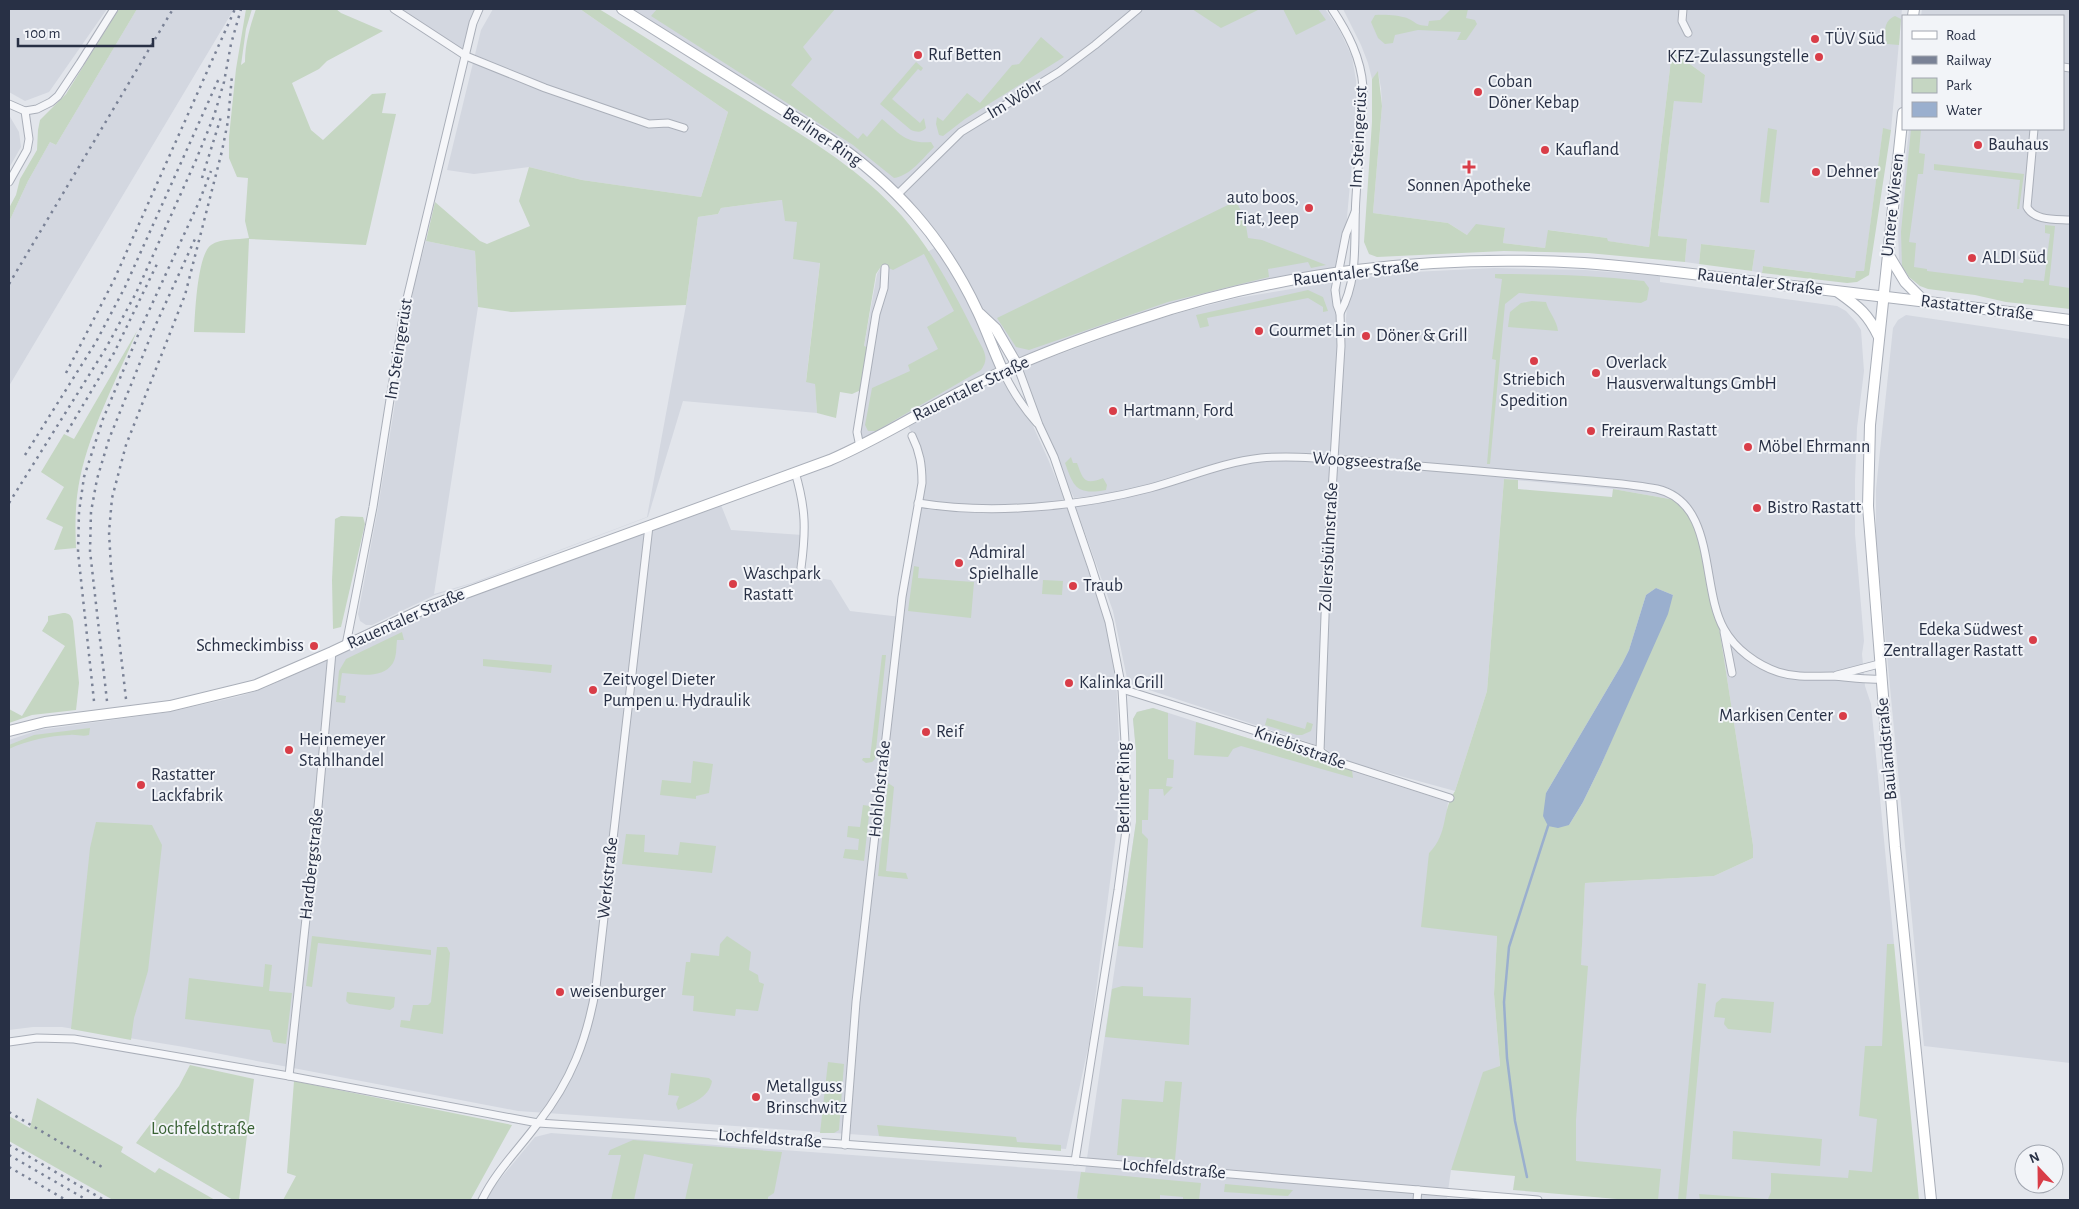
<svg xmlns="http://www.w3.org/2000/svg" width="2079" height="1209" viewBox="0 0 2079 1209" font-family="'Alegreya Sans',sans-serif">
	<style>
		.built { fill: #d3d7e0 }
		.green { fill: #c5d6c2; fill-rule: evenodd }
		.water { fill: #9aafce }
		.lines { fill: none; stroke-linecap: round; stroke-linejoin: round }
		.stream { stroke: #9aafce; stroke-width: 2.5 }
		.street-casing { stroke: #aaafb9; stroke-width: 9 }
		.secondary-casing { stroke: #aaafb9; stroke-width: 12 }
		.street { stroke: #f5f6f9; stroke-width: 7 }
		.secondary { stroke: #fff; stroke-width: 10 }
		.rail { stroke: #7a8296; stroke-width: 2.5; stroke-dasharray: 2.5 5; stroke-linecap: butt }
		.poi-dot { fill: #d93d48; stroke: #f2f4f8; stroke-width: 2 }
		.labels { text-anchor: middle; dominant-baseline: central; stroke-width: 4; stroke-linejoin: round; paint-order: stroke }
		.poi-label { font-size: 18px; fill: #283045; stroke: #f2f4f8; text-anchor: start }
		.street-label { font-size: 18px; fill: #283045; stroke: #f2f4f8 }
		.park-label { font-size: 18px; fill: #396234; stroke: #f2f4f8 }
	</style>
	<rect width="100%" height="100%" fill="#e2e5eb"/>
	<g class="built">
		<path d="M9,9H107L49,92L25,101L9,92Z"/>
		<path d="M137,9H234L9,386V222L28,181L50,142L56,145Z"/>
		<path d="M400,9H478L465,52Z"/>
		<path d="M493,9H580L728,112L701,197L582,180L529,167L474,174L447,170L481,30Z"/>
		<path d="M625,9H1325L1339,29L1352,57L1356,80L1357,108L1342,272L1238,290L1012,364L976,297L943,242L875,171Z"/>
		<path d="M1343,9H1902L1891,130L1883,129L1864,272L1856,278L1763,266L1762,273L1752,271L1755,250L1701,244L1699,264L1685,262L1687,240L1658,236L1674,100L1701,103L1705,75L1672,51L1649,247L1607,241V238L1549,230L1545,248L1503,243L1505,228L1467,235L1448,223L1373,213L1382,106L1381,88L1378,72L1372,79L1368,63L1361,45Z"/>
		<path d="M1922,9H2070V290L1905,272L1899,260L1898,232L1909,129H2063V16H1921Z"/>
		<path d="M9,115L19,132L21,147L9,168Z"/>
		<path d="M782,200L797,222L820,262L806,381L815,383L817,413L683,401L648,517L477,582L435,595L372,625H366L360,621L358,614L378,508L414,286L426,241L475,251L478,307L434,594L472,583L647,517L686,305L698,217L718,214L721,208Z"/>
		<path d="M936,247L969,299L1005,368L857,448L868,347L864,346L877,274L882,265L924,254Z"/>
		<path d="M1495,268L1585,270L1660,276V282L1837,306L1846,311L1856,322L1861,330L1864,371L1857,428L1855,480V534L1864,641L1862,654L1865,686L1871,704L1894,944L1897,1001L1881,1200H1629L1569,1194L1585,883L1714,876L1753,858V845L1717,614L1681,501L1613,489L1504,479L1487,691L1455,791L1334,758L1325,748L1128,683L1113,611L1075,505L1115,500L1158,489L1227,468L1256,461L1299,460L1335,464L1349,279L1412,272Z"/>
		<path d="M1341,281L1331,456H1263L1117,493L1074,498L1014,371L1136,326L1186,311L1237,298Z"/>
		<path d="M1906,315L2070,339V1063L1924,1046L1876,539V489L1893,328L1898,320Z"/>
		<path d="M1009,373L1048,459L1067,506L1106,624L1116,676L1120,760L1117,827L1090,1039L1066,1149L518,1111L184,1047L62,1027H33L9,1030V740L39,730L170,712L240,696L265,688L433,610L721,505L731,530L803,535L798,575L831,580L850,611L901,617L925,467L923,454L907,424L925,413Z"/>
		<path d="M1153,708L1448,802L1446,821L1438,844L1429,853L1497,936L1494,994L1500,1067L1451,1170L1447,1198L1475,1200H487L491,1190L535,1137L551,1133L1085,1172L1136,822V751L1133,719L1137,712Z"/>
	</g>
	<g class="green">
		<path d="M119,9H137L56,145L50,142L28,181L9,222V208L16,195L20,179L37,150L38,130L40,120L66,94Z"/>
		<path d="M246,9H252L246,29L241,65L245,62C245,44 250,26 256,9H336L341,13L383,31L327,61L319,69L292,83L311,130L323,140L372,94L386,93L382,113L396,114L366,245L249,239L245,333L194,332C195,315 197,255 211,245C221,238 237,240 249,238L245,221L248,178L237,177L229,158V137L236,69Z"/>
		<path d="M580,9H599C646,37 691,67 738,95C795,131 857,165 902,216C937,256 959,303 983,349C987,358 986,363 981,370L876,431H868L865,425L872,388L910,371L908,365L938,349L927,327L954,311L924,254L893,270L882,265L876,274L864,346L868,347L861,390L852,394L840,392L836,418L817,413L815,384L806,382L820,263L793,259L797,222L785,221L782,200L721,208L718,214L698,217L686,305L511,312L478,307L475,251L426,241L435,202L480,241L487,244L530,226L519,201L529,167L582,180L701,197L728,112Z"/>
		<path d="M657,9H835L803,47L812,59L791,85L858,139L863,133L867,137L882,119C900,134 906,144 931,142L934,147C923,158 910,176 894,178L853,145L651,16Z"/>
		<path d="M1192,9H1260L1221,28Z"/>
		<path d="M1283,9H1318L1326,20L1296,35Z"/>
		<path d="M1451,9H1468L1466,18L1475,20L1477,24L1466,40H1457L1461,32L1418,30L1395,35L1393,43L1385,44L1378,38L1371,22L1375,15C1384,14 1398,15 1407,18C1418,23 1414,25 1428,26L1429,21L1440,20Z"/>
		<path d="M1895,16L1901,19L1899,45L1887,44C1884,33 1883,21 1895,16Z"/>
		<path d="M1041,37L1064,57L965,119L943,136L939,135L936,124L937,117L943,121L967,93L980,103L1012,65L1019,64Z"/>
		<path d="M1672,51L1705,75L1702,103L1674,101L1658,236L1687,239L1685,262L1588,253L1504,251L1377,257L1369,254L1364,242L1372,122V79L1378,71L1382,106L1373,213L1448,223L1467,235L1476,224L1505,228L1503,243L1545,248L1548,230L1607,238L1608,241L1649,247Z"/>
		<path d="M916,62L923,68L921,71L918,69L892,99L920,123L924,118L926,128C921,133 917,132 911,130L880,104Z"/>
		<path d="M1768,128L1777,130L1769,203L1760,202Z"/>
		<path d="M1883,128L1891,130L1869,275L1857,282L1847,283L1762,273L1763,266L1855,278L1856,271H1864Z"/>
		<path d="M1911,129H1921L1919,153L1925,154L1923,174H1918L1909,242L1916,243L1914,267L1927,269V271L2023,283L2024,279L2044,281L2050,234L2045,233V225L2055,226L2049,285L2070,288V309L2006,302L1975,295L1928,289L1920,286L1909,277L1902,266L1901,232Z"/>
		<path d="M1934,164L2024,174L2019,209H2017L2020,180L1934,170Z"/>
		<path d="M1236,201L1245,219L1248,238L1262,240L1326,265L1311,268L1308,262L1268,269L1269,277L1168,302L1029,350L1016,347L997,318Z"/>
		<path d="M1701,244L1755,250L1752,271L1699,264Z"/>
		<path d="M1495,274C1545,274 1594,275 1644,281L1649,288L1647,300L1641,303L1519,293L1505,304L1490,464H1487L1496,360L1492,359L1502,279L1495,278Z"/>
		<path d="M1308,290L1323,297L1328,311L1323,312V307L1308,298L1207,318L1209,326L1200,328L1196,315Z"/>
		<path d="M1532,301L1546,302C1549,313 1557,320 1558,331L1508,327L1510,312L1521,303Z"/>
		<path d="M137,331C117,379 91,427 80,478C75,502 75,524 76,548L54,550L63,527L46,519L64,487L41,472L64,434L74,439Z"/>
		<path d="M1071,457L1073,463H1077C1083,479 1084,486 1103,478L1107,485L1106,490C1077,495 1074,488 1065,463Z"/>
		<path d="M1504,479L1518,480V489L1612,497L1613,489L1681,501L1693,514L1717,614L1753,845V858L1714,876L1585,883L1581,965L1588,966L1576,1120V1161L1661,1169L1658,1200H1629L1513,1190L1515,1176L1451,1170L1483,1072L1500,1066L1494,994L1497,936L1421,927L1429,853C1449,833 1441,812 1455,791L1487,691ZM1656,588L1673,595L1601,765L1583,802L1569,825L1546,793L1622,664L1629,650L1646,595Z"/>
		<path d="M341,516L363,517L365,524L341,627L333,629L332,580L335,519Z"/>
		<path d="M914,566L919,567L918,578L974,582L971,618L908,611Z"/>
		<path d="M1043,580L1063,581L1062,595L1042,594Z"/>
		<path d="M63,613C69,613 71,615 73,621L79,683L76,710L32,715L9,723V709L22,716L65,646L42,631L48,621V616Z"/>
		<path d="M402,632L404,640H397C396,647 397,656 393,663C382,680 358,674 342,673L339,695L346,696L345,703L336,702L339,671L346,659Z"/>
		<path d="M882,655H886L875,759L872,762L866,763L862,760L863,758H870Z"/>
		<path d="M483,659L552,665L551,673L483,666Z"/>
		<path d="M1153,708L1168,713V759L1174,760L1173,778H1167L1166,786L1173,787L1164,796L1163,789H1149L1148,820H1142V833L1148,839L1143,948L1118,946L1136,822V751L1133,719L1137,712Z"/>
		<path d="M1267,718L1305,729L1307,722L1313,724L1311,731L1302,735H1297L1265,725Z"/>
		<path d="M1196,722L1352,770L1353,778L1241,746L1233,749L1228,757L1194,755Z"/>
		<path d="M90,728L89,735C82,737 76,734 70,735C49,736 28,740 9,749V745L34,735Z"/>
		<path d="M693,761L713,764L709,793L696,796V799L660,795L662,780L691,783Z"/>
		<path d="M888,783L894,787L886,871L906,873L908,879L878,876Z"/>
		<path d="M863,805L870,806L864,861L843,858L845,849L858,850L859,839L847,837L848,826L860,827Z"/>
		<path d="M96,822L152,825L162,845L148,971L134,1018L131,1040L71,1029L90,848Z"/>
		<path d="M626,834L645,835L644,852L678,855L680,842L716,846L712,873L622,864Z"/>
		<path d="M312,936L431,950V955L318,943L312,987L306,986Z"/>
		<path d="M727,936L751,952L749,970L758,975L759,982L764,984L758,1011L736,1009L735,1016L693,1011L694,996L682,995L686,962H690L691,953L719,956L720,944Z"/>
		<path d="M1887,944H1894L1919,1200H1700L1699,1194L1768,1199L1771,1192V1173L1848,1178L1849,1170L1872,1172L1877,1119L1859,1116L1865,1046H1882Z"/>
		<path d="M437,947H447L450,953L443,1034L400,1027L401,1020L410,1021L413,1005H428L431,1002Z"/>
		<path d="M265,964L272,965L269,991L292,993L286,1044L273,1042L270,1030L185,1019L189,978L263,987Z"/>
		<path d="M1698,983L1706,984L1686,1200H1678Z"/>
		<path d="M1122,986L1143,987V996L1191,998L1189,1045L1105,1037L1112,989Z"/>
		<path d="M347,992L395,997L394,1007L390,1010L349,1004L346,1001Z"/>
		<path d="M1722,998L1774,1002L1771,1033L1728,1029L1724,1024L1725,1018L1714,1017L1716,1003Z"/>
		<path d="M828,1062L844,1064L839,1130L834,1133H820Z"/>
		<path d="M190,1065L254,1079L239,1200H233L136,1143L179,1086Z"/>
		<path d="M671,1073L709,1078L712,1081C709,1098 692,1103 678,1110L676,1104L679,1096L668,1095Z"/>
		<path d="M294,1081L512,1125L471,1199L283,1200L296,1176L287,1173Z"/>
		<path d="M1165,1081L1182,1082L1175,1160L1117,1155L1122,1099L1163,1102Z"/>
		<path d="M37,1098L123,1147L121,1152L155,1173L159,1168L215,1200H113L9,1141V1116L30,1128Z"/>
		<path d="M877,1125L1016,1137L1017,1142L1061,1145V1151L879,1136Z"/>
		<path d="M1733,1131L1822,1139L1820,1166L1732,1159Z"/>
		<path d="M633,1140L782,1152L774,1193L768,1197V1200H685L693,1164L644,1154L634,1200H611L621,1155H608L610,1150Z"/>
		<path d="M1081,1172L1201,1183L1199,1200H1183V1197L1160,1195V1200H1081L1077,1198Z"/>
		<path d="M1225,1184L1293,1190L1288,1196L1224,1192Z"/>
	</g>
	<path class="water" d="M1656,588L1673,595L1668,614L1601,765L1583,802L1569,825L1558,828L1548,826L1543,816L1546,793L1622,664L1629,650L1646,595Z"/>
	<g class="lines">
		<path class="stream" d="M1527,1177L1515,1121L1507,1058L1504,1002L1509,947L1548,826"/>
		<g class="street-casing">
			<g id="street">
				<path d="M394,9L466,56L545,88L649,124L668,123L684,128"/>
				<path d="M1332,9C1348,33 1361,58 1363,87C1363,124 1358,161 1356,197C1353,237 1360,277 1340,313"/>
				<path d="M1683,9L1682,21L1688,33"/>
				<path d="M2063,67L2070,68"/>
				<path d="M9,104L25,111L29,139L27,150L9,182"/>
				<path d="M25,111L37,109L51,102L58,96L80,63L114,9"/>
				<path d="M2034,129L2027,207C2034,221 2056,219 2070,220"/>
				<path d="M898,194L961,132L1059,72L1095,45L1138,9"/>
				<path d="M1017,365L1039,425L1054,457L1091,565L1109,622L1122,689L1126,760V830L1118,890L1075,1161"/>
				<path d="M1003,371C1012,391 1023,407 1037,423"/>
				<path d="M860,447L857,432L876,314L884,288L885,268"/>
				<path d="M795,472C806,509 806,530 801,568"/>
				<path d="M918,503C991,515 1078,507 1150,488C1187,478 1223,462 1261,458C1293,455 1326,459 1359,461C1395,464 1431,467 1467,470C1505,473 1543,477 1581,480C1607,483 1632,484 1657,489C1717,503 1700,587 1724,629C1735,649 1757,665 1778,672C1797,678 1813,676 1832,676C1849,677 1864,680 1881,679"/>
				<path d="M1724,632L1732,673"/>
				<path d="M346,645L373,507L404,311L473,23L479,9"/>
				<path d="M1837,675L1879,664"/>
				<path d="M1122,689L1320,751L1332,760L1450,798"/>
				<path d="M1320,751L1326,589L1341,346L1340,313L1337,305L1335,290L1346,234L1355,212"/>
				<path d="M9,1042L37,1038L74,1039L289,1076L538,1123L633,1129L1075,1161L1538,1200"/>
				<path d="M289,1076L318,807L332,652"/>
				<path d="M845,1145L856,1002L902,597L922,483C922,465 920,452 912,436"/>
				<path d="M482,1200C496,1171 519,1149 538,1123C571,1081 587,1040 596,987L649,526"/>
				<path d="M1417,1200L1418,1190"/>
			</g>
		</g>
		<g class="secondary-casing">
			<g id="secondary">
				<path d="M622,9L828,138C895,184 943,237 978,312C987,331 994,352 1003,371"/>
				<path d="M1913,16L1914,9"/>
				<path d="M1903,113L1870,425L1868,506L1895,847L1931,1200"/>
				<path d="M1888,254L1905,282L1924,301"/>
				<path d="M1838,292C1859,307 1868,314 1879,337"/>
				<path d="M980,314L996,329L1017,365"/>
				<path d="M9,731L45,722L170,706L256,685L332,652L430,606L830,460C881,438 928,407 978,383C1030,357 1085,337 1140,319C1281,271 1436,254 1584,263C1642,267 1700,275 1757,282C1862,294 1966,306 2070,320"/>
			</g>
		</g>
		<use href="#street" class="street"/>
		<use href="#secondary" class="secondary"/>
		<g class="rail">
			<path d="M202,178L221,117"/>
			<path d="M9,284L173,9"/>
			<path d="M66,373L114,280L235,9"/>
			<path d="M67,432L114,353L157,264"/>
			<path d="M25,455L96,342L125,287L220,76"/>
			<path d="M9,503L106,348L136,293L196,160L214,116L224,82L231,44L241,9"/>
			<path d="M126,699L111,568L109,532L112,498L126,445L185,295L222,151L228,121L232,75"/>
			<path d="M94,701L78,552L79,512L84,477L103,419L141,328L199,202L211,171"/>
			<path d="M107,701L90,551L91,512L97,479L109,439L152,333L195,239"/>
			<path d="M9,1112L102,1167"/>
			<path d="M9,1145L104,1200"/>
			<path d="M9,1155L87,1200"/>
			<path d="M9,1167L66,1200"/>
		</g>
	</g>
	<g class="poi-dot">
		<circle cx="1815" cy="39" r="5"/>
		<circle cx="918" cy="55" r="5"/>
		<circle cx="1819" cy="57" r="5"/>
		<circle cx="1478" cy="92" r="5"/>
		<circle cx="1978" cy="145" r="5"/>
		<circle cx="1545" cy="150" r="5"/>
		<path d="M1466.5 159.5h5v5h5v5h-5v5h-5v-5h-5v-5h5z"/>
		<circle cx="1816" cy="172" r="5"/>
		<circle cx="1309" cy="208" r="5"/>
		<circle cx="1972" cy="258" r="5"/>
		<circle cx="1259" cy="331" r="5"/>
		<circle cx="1366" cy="336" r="5"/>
		<circle cx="1534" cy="361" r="5"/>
		<circle cx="1596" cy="373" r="5"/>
		<circle cx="1113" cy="411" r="5"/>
		<circle cx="1591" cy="431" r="5"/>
		<circle cx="1748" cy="447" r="5"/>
		<circle cx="1757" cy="508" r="5"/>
		<circle cx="959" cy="563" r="5"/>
		<circle cx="733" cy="584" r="5"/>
		<circle cx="1073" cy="586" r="5"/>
		<circle cx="2033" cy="640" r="5"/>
		<circle cx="314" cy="646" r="5"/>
		<circle cx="1069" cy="683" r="5"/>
		<circle cx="593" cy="690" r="5"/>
		<circle cx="1843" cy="716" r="5"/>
		<circle cx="926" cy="732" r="5"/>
		<circle cx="289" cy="750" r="5"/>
		<circle cx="141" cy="785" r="5"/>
		<circle cx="560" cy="992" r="5"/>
		<circle cx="756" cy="1097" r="5"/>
	</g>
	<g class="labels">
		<g class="poi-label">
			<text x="1825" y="39">TÜV Süd</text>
			<text x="928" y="55">Ruf Betten</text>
			<text x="1809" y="57" text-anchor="end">KFZ-Zulassungstelle</text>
			<text x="1488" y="82">Coban<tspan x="1488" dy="21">Döner Kebap</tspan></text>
			<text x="1988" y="145">Bauhaus</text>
			<text x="1555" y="150">Kaufland</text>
			<text x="1826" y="172">Dehner</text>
			<text x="1469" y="186" text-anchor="middle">Sonnen Apotheke</text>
			<text x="1299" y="198" text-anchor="end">auto boos,<tspan x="1299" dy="21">Fiat, Jeep</tspan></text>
			<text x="1982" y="258">ALDI Süd</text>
			<text x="1269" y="331">Gourmet Lin</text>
			<text x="1376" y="336">Döner &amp; Grill</text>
			<text x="1606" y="363">Overlack<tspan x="1606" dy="21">Hausverwaltungs GmbH</tspan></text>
			<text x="1534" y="380" text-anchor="middle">Striebich<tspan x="1534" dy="21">Spedition</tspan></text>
			<text x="1123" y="411">Hartmann, Ford</text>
			<text x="1601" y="431">Freiraum Rastatt</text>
			<text x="1758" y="447">Möbel Ehrmann</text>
			<text x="1767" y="508">Bistro Rastatt</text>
			<text x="969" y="553">Admiral<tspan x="969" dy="21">Spielhalle</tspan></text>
			<text x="743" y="574">Waschpark<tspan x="743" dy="21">Rastatt</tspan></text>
			<text x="1083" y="586">Traub</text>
			<text x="2023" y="630" text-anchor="end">Edeka Südwest<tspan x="2023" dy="21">Zentrallager Rastatt</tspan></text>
			<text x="304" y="646" text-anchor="end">Schmeckimbiss</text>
			<text x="603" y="680">Zeitvogel Dieter<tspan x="603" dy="21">Pumpen u. Hydraulik</tspan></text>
			<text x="1079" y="683">Kalinka Grill</text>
			<text x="1833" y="716" text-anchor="end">Markisen Center</text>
			<text x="936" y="732">Reif</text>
			<text x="299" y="740">Heinemeyer<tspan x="299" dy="21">Stahlhandel</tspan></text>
			<text x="151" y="775">Rastatter<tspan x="151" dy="21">Lackfabrik</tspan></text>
			<text x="570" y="992">weisenburger</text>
			<text x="766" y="1087">Metallguss<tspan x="766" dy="21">Brinschwitz</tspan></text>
		</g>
		<g class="street-label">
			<text transform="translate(1015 99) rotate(-31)">Im Wöhr</text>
			<text transform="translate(822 137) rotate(34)">Berliner Ring</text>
			<text transform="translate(1359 137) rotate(-87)">Im Steingerüst</text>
			<text transform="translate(1893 205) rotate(-84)">Untere Wiesen</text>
			<text transform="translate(1356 273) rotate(-7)">Rauentaler Straße</text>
			<text transform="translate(1760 282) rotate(7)">Rauentaler Straße</text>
			<text transform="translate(1977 308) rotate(7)">Rastatter Straße</text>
			<text transform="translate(399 349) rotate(-81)">Im Steingerüst</text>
			<text transform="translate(971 389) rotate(-26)">Rauentaler Straße</text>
			<text transform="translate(1367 462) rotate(4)">Woogseestraße</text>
			<text transform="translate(1329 547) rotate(-87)">Zollersbühnstraße</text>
			<text transform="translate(406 619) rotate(-24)">Rauentaler Straße</text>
			<text transform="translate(1300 748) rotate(20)">Kniebisstraße</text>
			<text transform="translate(1887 749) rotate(-95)">Baulandstraße</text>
			<text transform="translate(1124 788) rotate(-90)">Berliner Ring</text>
			<text transform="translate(880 789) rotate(-84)">Hohlohstraße</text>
			<text transform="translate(312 864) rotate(-84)">Hardbergstraße</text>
			<text transform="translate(608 878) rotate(-84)">Werkstraße</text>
			<text transform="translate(770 1139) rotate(4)">Lochfeldstraße</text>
			<text transform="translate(1174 1169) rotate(5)">Lochfeldstraße</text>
		</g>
		<g class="park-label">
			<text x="203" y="1129">Lochfeldstraße</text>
		</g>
	</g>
	<rect width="2079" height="1209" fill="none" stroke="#283045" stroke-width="20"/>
	<rect x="1902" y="15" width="162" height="115" fill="#f2f4f8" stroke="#a1a6b0"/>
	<rect x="1912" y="31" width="25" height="8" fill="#ffffff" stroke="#a1a6b0"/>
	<text x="1946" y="40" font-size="15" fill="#283045">Road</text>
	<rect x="1912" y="56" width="25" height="8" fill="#7a8296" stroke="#a1a6b0"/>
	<text x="1946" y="65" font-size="15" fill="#283045">Railway</text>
	<rect x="1912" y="78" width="25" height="15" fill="#c5d6c2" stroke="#a1a6b0"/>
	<text x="1946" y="90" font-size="15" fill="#283045">Park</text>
	<rect x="1912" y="102" width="25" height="15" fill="#9aafce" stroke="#a1a6b0"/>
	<text x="1946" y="115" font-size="15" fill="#283045">Water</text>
	<g transform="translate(2039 1169) rotate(338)"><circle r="24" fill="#f2f4f8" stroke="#a1a6b0"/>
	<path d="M0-4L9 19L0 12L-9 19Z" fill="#d93d48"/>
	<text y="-8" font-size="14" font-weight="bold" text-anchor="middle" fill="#283045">N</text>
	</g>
	<path d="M18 38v8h135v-8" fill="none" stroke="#283045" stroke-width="2.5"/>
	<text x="25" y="38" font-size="15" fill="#283045" stroke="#f2f4f8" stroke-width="4" paint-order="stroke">100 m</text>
</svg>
